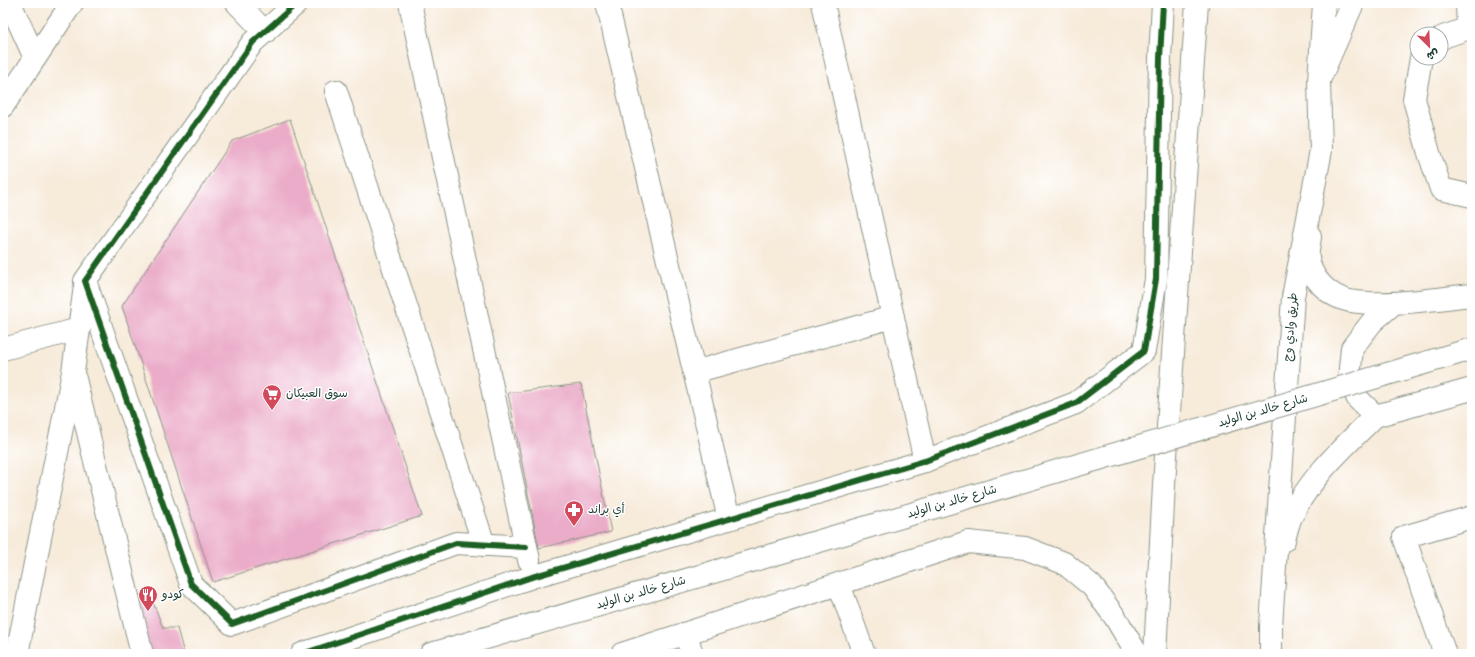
<svg xmlns="http://www.w3.org/2000/svg" width="1475" height="657" viewBox="0 0 1475 657" font-family="Mynerve,'Playpen Sans Arabic',sans-serif">
	<style>
		.building { fill: #ebacc9 }
		.lines { fill: none; stroke-linecap: round; stroke-linejoin: round }
		.minor-casing { stroke: #8b9487; stroke-width: 24 }
		.major-casing { stroke: #8b9487; stroke-width: 24 }
		.minor { stroke: #fff; stroke-width: 22 }
		.major { stroke: #fff; stroke-width: 22 }
		.major-bridge-casing { stroke: #8b9487; stroke-width: 24; stroke-linecap: butt }
		.major-bridge { stroke: #fff; stroke-width: 22 }
		.cycleway-casing { stroke: #fff; stroke-width: 8 }
		.cycleway { stroke: #1b5e20; stroke-width: 6 }
		.labels { text-anchor: middle; dominant-baseline: central; stroke-width: 3; stroke-linejoin: round; paint-order: stroke }
		.street-label { font-size: 12px; fill: #1f3d34; stroke: #fff }
		.poi-label { font-size: 12px; fill: #1f3d34; stroke: #fff; text-anchor: start }
	</style>
	<rect width="100%" height="100%" fill="#fff"/>
	<filter id="ink" filterUnits="userSpaceOnUse"><feTurbulence type="fractalNoise" baseFrequency=".025" numOctaves="2"/><feDisplacementMap in="SourceGraphic" scale="8" xChannelSelector="R" yChannelSelector="G"/><feConvolveMatrix kernelMatrix="1 2 1 2 8 2 1 2 1" color-interpolation-filters="sRGB"/></filter>
	<filter id="wash" filterUnits="userSpaceOnUse"><feTurbulence type="fractalNoise" baseFrequency=".012" numOctaves="4" result="noise"/><feDisplacementMap in="SourceGraphic" scale="16" xChannelSelector="R" yChannelSelector="G"/><feGaussianBlur stdDeviation="0.9" result="paint"/><feColorMatrix in="noise" values="0 0 0 0 0 0 0 0 0 0 0 0 0 0 0 0 0 1.4 0 .05"/><feComposite in="paint" operator="in"/></filter>
	<g filter="url(#wash)">
		<rect width="100%" height="100%" fill="#f7ebda"/>
		<g id="blocks">
			<g class="building">
				<path d="M290,119L422,516L213,582L122,306L232,141Z"/>
				<path d="M581,384L611,532L539,548L508,393Z"/>
				<path d="M149,592L163,628H177L184,654H150L136,596Z"/>
			</g>
		</g>
	</g>
	<g filter="url(#ink)">
		<use href="#blocks" fill-opacity="0" stroke="#8b9487" stroke-width="1"/>
		<g class="lines">
			<g class="minor-casing">
				<g id="minor">
					<path d="M10,3L35,58"/>
					<path d="M237,3L265,32"/>
					<path d="M297,3L253,42L85,281L191,584L232,624L456,543L526,547"/>
					<path d="M410,3L529,560"/>
					<path d="M607,3L729,519"/>
					<path d="M823,3L925,461"/>
					<path d="M1467,3L1468,28"/>
					<path d="M1441,39L1443,37L1472,27"/>
					<path d="M1421,58L1414,99L1429,153L1441,189L1472,196"/>
					<path d="M1320,78L1353,3"/>
					<path d="M336,91L484,545"/>
					<path d="M3,106L72,3"/>
					<path d="M1310,236C1310,242 1307,250 1308,257C1310,278 1329,297 1350,301C1388,307 1433,299 1472,295"/>
					<path d="M1394,303L1372,322L1352,348L1349,379L1358,399L1375,416L1472,389"/>
					<path d="M3,349L79,329"/>
					<path d="M694,372L893,317"/>
					<path d="M75,379L142,654"/>
					<path d="M839,584L864,654"/>
					<path d="M686,634L692,654"/>
					<path d="M17,654L73,372L85,286"/>
					<path d="M302,654L532,577L925,461L1076,403L1144,351L1156,279L1160,58L1163,3"/>
					<path d="M431,654L772,555"/>
					<path d="M622,654L968,542"/>
					<path d="M1445,654L1404,537L1472,517"/>
				</g>
			</g>
			<g class="major-casing">
				<g id="major">
					<path d="M1284,540C1286,532 1288,524 1291,517C1310,477 1344,447 1375,416"/>
					<path d="M968,542L1025,548L1064,563L1092,586L1115,617L1137,654"/>
					<path d="M1155,654L1164,485L1197,3"/>
					<path d="M1271,654V626L1293,297L1321,150L1319,81L1324,3"/>
				</g>
			</g>
			<use href="#minor" class="minor"/>
			<use href="#major" class="major"/>
			<g class="major-bridge-casing">
				<path id="major-bridge" d="M772,555L1472,349"/>
			</g>
			<use href="#major-bridge" class="major-bridge"/>
			<g class="cycleway-casing">
				<g id="cycleway">
					<path d="M297,3L253,42L85,281L191,584L232,624L456,543L526,547"/>
					<path d="M302,654L532,577L925,461L1076,403L1144,351L1156,279L1160,58L1163,3"/>
				</g>
			</g>
			<use href="#cycleway" class="cycleway"/>
		</g>
	</g>
	<defs>
		<g id="supermarket-pin" transform="scale(1)"><path d="M0 17L-7.5 6A9.5 9.5 0 1 1 7.5 6Z" fill="#d1495b" stroke="#fff"/><path d="M-6-5.5h2.5l.6 2H6L4.5 2H-2.5L-4.4-4H-6ZM-1.5 3.2a1.3 1.3 0 1 0 .1 0ZM3 3.2a1.3 1.3 0 1 0 .1 0Z" fill="#fff"/></g>
		<g id="pharmacy-pin" transform="scale(1)"><path d="M0 17L-7.5 6A9.5 9.5 0 1 1 7.5 6Z" fill="#d1495b" stroke="#fff"/><path d="M-2-6h4v4h4v4h-4v4h-4v-4h-4v-4h4Z" fill="#fff"/></g>
		<g id="restaurant-pin" transform="scale(1)"><path d="M0 17L-7.5 6A9.5 9.5 0 1 1 7.5 6Z" fill="#d1495b" stroke="#fff"/><path d="M-5-6h1v4h1v-4h1v4h1v-4h1v5L-1.5 .5V6h-2V.5L-5-1ZM5-6V6H3V1.5H1.5Q1.5-4 5-6Z" fill="#fff"/></g>
	</defs>
	<g fill-rule="evenodd">
		<use href="#supermarket-pin" x="272" y="394"/>
		<use href="#pharmacy-pin" x="574" y="510"/>
		<use href="#restaurant-pin" x="148" y="595"/>
	</g>
	<g class="labels">
		<g class="street-label">
			<text transform="translate(1291 327) rotate(-85)">طريق وادي وج</text>
			<text transform="translate(1263 411) rotate(-16)">شارع خالد بن الوليد</text>
			<text transform="translate(952 502) rotate(-16)">شارع خالد بن الوليد</text>
			<text transform="translate(641 593) rotate(-16)">شارع خالد بن الوليد</text>
		</g>
		<g class="poi-label">
			<text x="286" y="394">سوق العبيكان</text>
			<text x="588" y="510">أي براند</text>
			<text x="162" y="595">كودو</text>
		</g>
	</g>
	<rect width="1475" height="657" fill="none" stroke="#fff" stroke-width="16"/>
	<g transform="translate(1429 46) rotate(156)"><circle r="19" fill="#ffffff" stroke="#a5b1ae"/>
	<path d="M0-3L7 15L0 10L-7 15Z" fill="#d1495b"/>
	<text y="-6" font-size="11" font-weight="bold" text-anchor="middle" fill="#1f3d34">ش</text>
	</g>
</svg>
